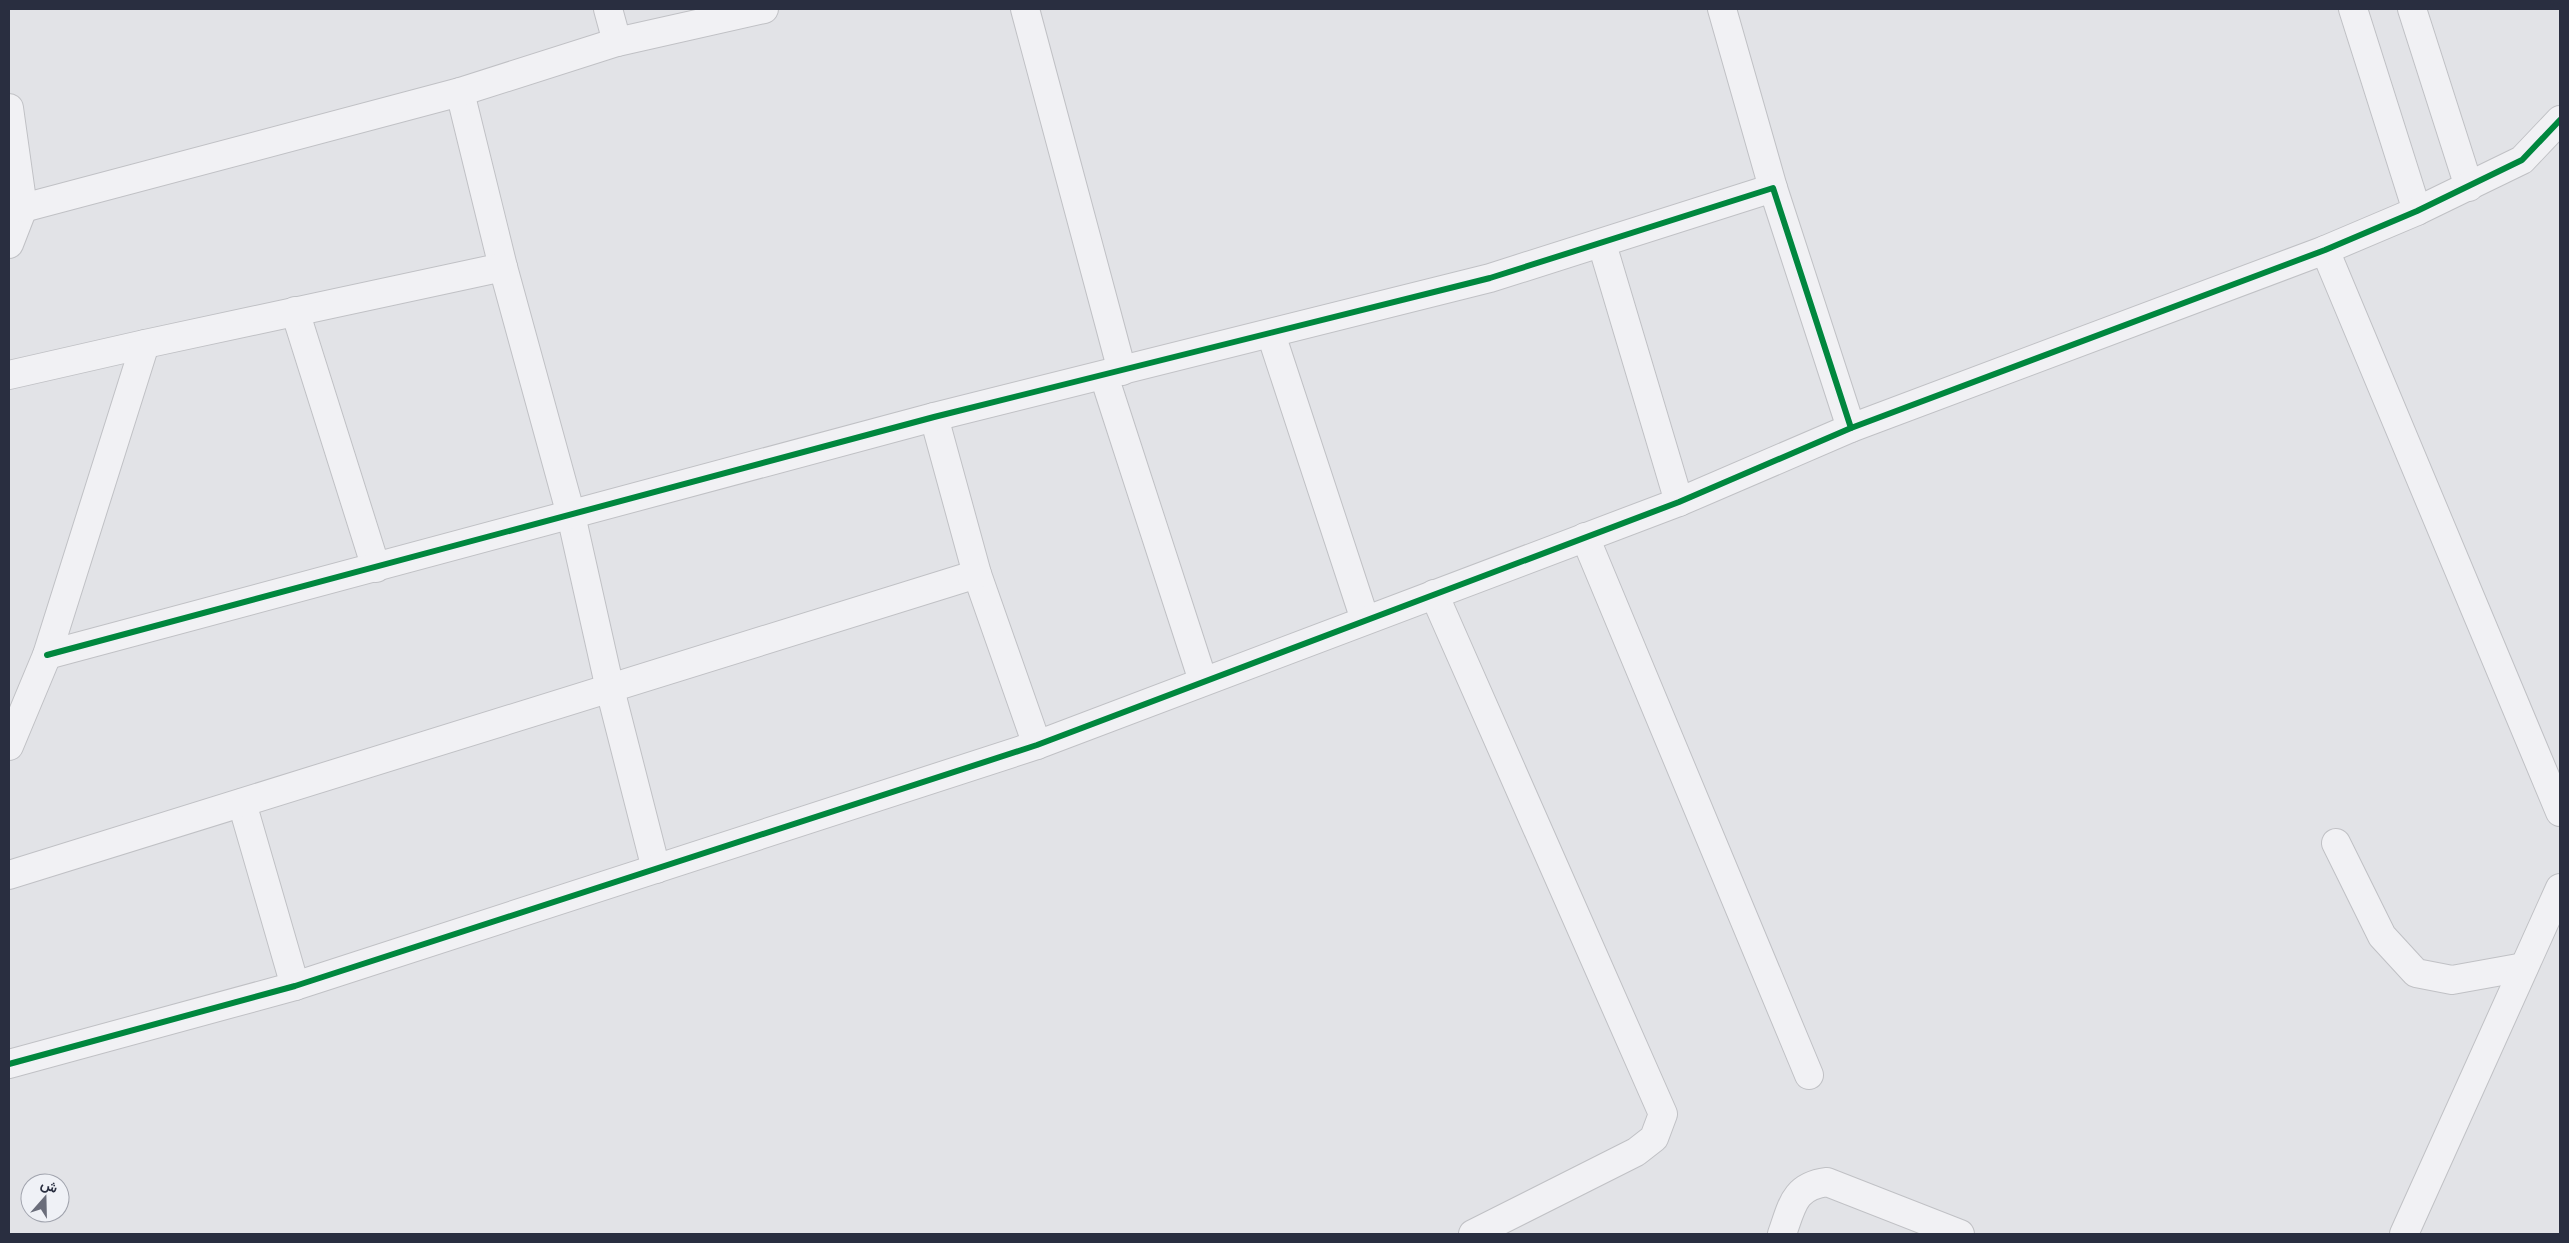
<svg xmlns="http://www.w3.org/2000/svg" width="2569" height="1243" viewBox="0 0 2569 1243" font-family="Ubuntu,Vazirmatn,sans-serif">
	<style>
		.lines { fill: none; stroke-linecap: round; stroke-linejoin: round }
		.minor-casing { stroke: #c0c1c5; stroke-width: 30 }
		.minor { stroke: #f1f1f4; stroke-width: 28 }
		.cycleway-casing { stroke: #eff1f6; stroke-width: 9 }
		.cycleway { stroke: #00873e; stroke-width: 6 }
	</style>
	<rect width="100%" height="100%" fill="#e2e3e7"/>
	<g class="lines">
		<g class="minor-casing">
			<g id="minor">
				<path d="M608,9L617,42"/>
				<path d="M1025,9L1122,371"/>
				<path d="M1722,9L1773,188"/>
				<path d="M2353,9L2417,211"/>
				<path d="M2412,9L2469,187"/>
				<path d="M460,92L503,267L571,515L610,689L656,869"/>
				<path d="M9,108L23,208L9,244"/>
				<path d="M23,208L460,92L617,42L764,9"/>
				<path d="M1602,244L1679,502"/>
				<path d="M2325,250L2560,812"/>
				<path d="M295,311L376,568"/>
				<path d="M1271,334L1365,620"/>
				<path d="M9,375L145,344L503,267"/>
				<path d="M1104,376L1203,681"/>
				<path d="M934,417L977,574L1037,745"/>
				<path d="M1585,537L1809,1075"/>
				<path d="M1434,594L1663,1114L1654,1138L1636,1152L1473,1234"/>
				<path d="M47,655L934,417L1490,278L1773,188L1851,428"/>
				<path d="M9,746L47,655L145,344"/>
				<path d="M242,803L295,986"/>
				<path d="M2336,843L2382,936L2416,973L2452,980L2524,967"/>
				<path d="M9,875L977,574"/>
				<path d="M9,1064L295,986L1037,745L1679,502L1851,428L2325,250L2417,211L2522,160L2560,120"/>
				<path d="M1782,1234C1792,1206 1794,1186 1827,1182L1960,1234"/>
				<path d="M2404,1234L2560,888"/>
			</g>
		</g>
		<use href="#minor" class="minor"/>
		<g class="cycleway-casing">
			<g id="cycleway">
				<path d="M47,655L934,417L1490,278L1773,188L1851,428"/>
				<path d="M9,1064L295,986L1037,745L1679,502L1851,428L2325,250L2417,211L2522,160L2560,120"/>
			</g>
		</g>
		<use href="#cycleway" class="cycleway"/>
	</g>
	<rect width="2569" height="1243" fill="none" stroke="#292e40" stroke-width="20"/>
	<g transform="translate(45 1198) rotate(20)"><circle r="24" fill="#eff1f6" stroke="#a0a3ad"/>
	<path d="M0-4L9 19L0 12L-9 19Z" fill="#6a6d7a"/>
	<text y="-8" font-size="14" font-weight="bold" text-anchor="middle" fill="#292e40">ش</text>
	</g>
</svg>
